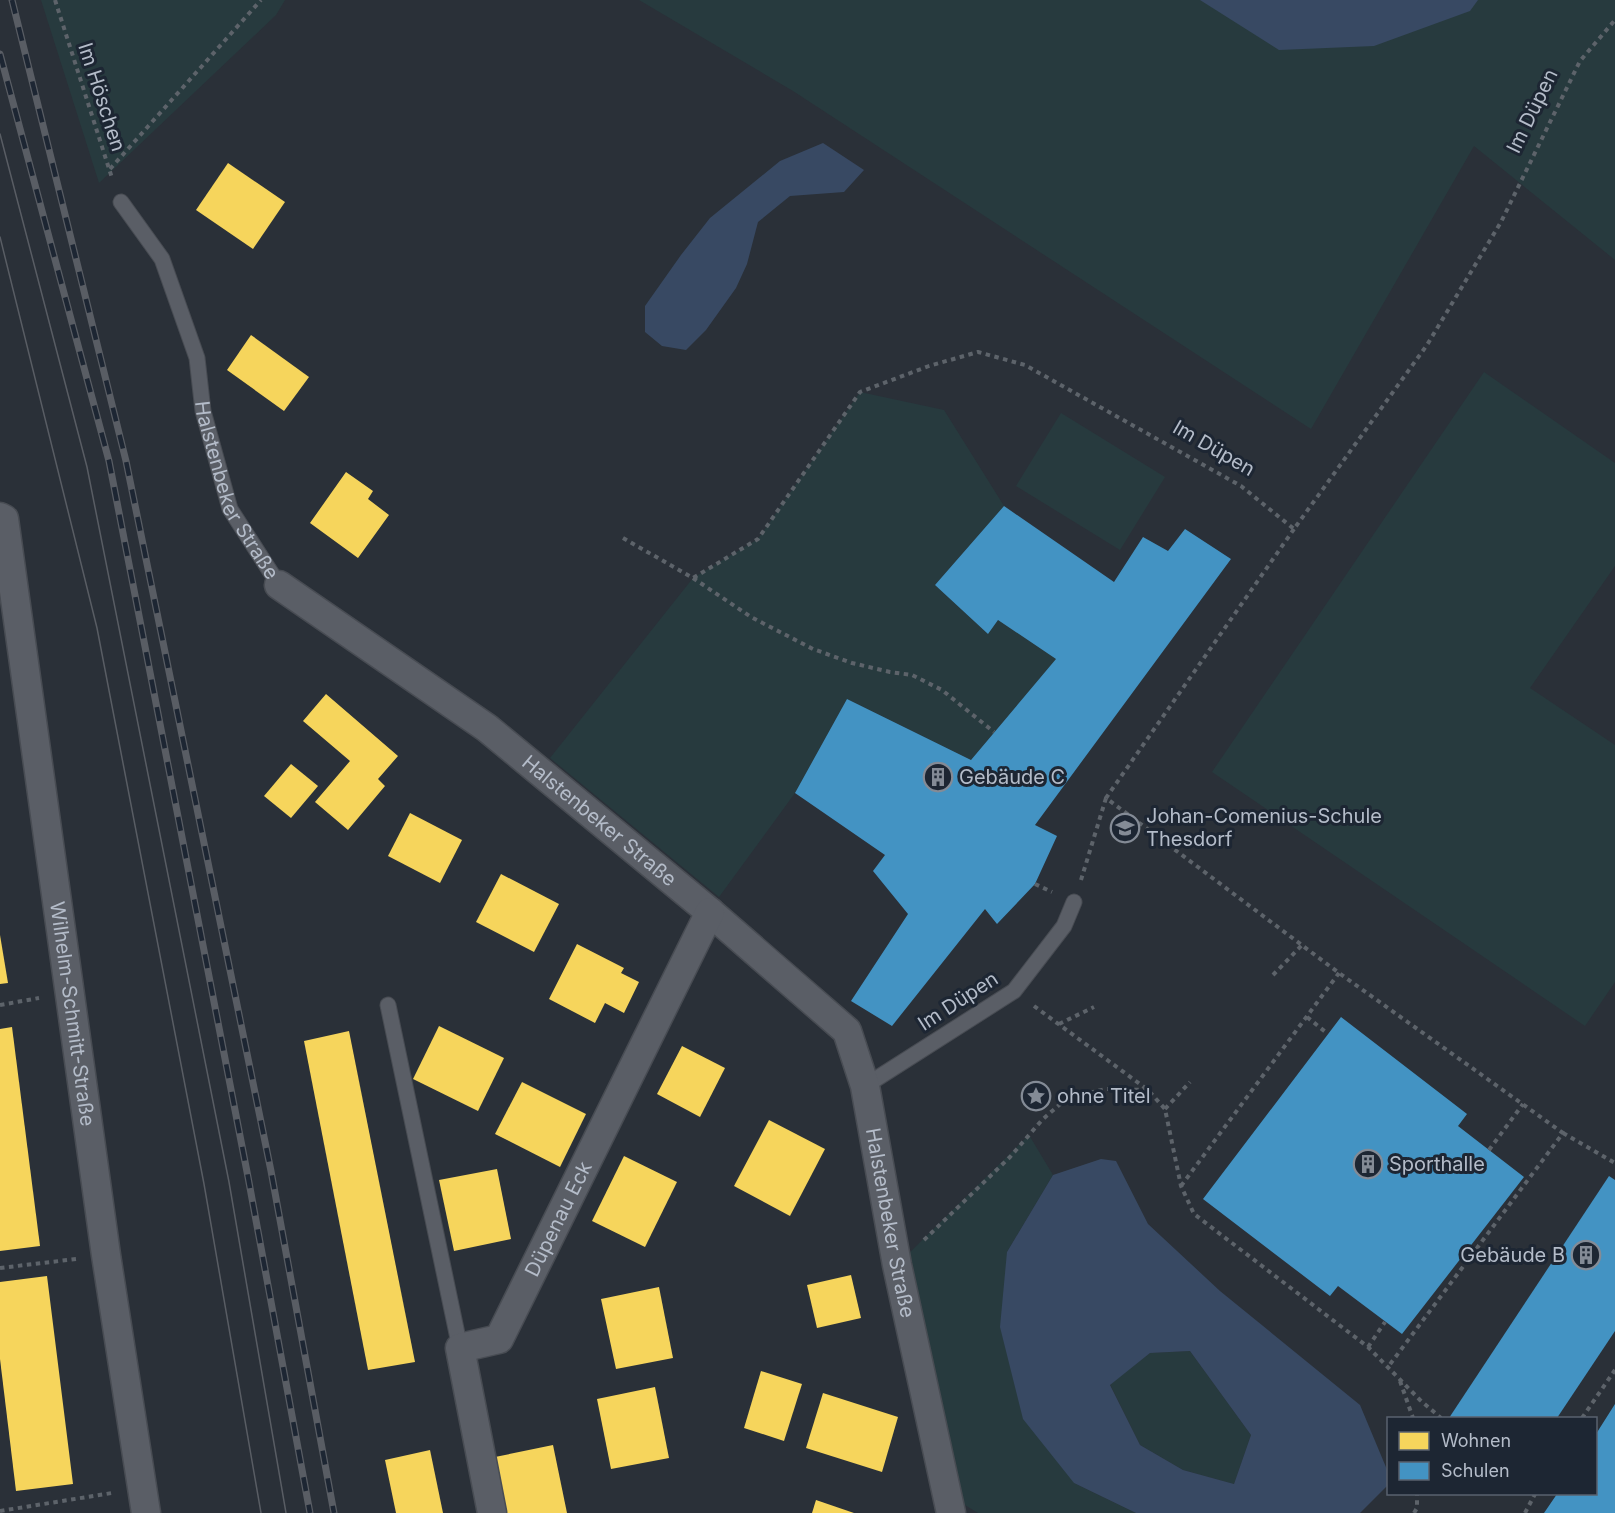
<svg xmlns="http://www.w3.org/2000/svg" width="1615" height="1513" viewBox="0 0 1615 1513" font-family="Inter,sans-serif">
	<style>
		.green { fill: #273a3e }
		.water { fill: #384963; fill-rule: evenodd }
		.homes { fill: #f6d55c }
		.schools { fill: #4393c3 }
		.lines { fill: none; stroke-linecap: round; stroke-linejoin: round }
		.service-casing { stroke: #484c53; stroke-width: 17 }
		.minor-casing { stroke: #484c53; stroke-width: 31 }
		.path { stroke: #5d636a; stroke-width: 4; stroke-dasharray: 4.5 4.5; stroke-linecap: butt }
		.service { stroke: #5a5e66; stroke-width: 15 }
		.minor { stroke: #5a5e66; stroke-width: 28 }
		.tram { stroke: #595d64; stroke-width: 1.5 }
		.rail-casing { stroke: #595d64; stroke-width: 7 }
		.rail { stroke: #1d2633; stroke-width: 4.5; stroke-dasharray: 14; stroke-linecap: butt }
		.labels { text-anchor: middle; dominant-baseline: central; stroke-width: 6; stroke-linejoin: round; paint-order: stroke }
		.street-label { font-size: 20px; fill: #b4bcc9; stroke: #1d2633 }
		.poi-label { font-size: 20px; fill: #b4bcc9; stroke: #1d2633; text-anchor: start }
	</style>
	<rect width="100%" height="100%" fill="#2a3038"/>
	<g class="green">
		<path d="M41,0H285L276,15L99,183Z"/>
		<path d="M639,0H1615V260L1474,146L1311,429L793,91Z"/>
		<path d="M1484,372L1615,463V566L1530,688L1615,745V982L1585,1026L1212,772Z"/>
		<path d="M860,392L944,410L1004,506L935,585L988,634L998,620L1056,659L971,760L847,699L795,793L719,897L550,758L693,578L758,539Z"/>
		<path d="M1061,413L1165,477L1120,550L1016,486Z"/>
		<path d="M1029,1135L1053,1175L1007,1252L1074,1483L1136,1513H978L947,1494L897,1265Z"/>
		<path d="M1190,1351L1251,1435L1234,1484L1183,1470L1140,1445L1110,1384L1150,1353Z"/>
	</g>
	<g class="water">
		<path d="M1200,0H1478L1470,11L1374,46L1279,50Z"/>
		<path d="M823,143L864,170L844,192L790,196L758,222L747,264L736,288L706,330L686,350L662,346L645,332V306L681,255L710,218L780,161Z"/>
		<path d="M1101,1159L1116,1161L1148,1224L1220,1291L1360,1405L1388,1472V1485L1360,1513H1136L1074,1483L1023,1419L1000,1327L1007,1252L1053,1175ZM1190,1351L1251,1435L1234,1484L1183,1470L1140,1445L1110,1385L1150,1353Z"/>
	</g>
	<g class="homes">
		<path d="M228,163L285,202L253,249L196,210Z"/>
		<path d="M251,335L309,377L284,411L227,370Z"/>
		<path d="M346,472L373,491L368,499L389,515L358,558L310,523Z"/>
		<path d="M326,694L398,756L378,779L385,786L348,830L315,802L350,761L303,721Z"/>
		<path d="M291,764L318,786L291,818L264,796Z"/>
		<path d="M410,813L462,840L440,883L388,856Z"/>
		<path d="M501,874L559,904L534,952L476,922Z"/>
		<path d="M0,935L8,983L0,984Z"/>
		<path d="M577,944L624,968L621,973L639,982L624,1013L605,1003L595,1023L549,999Z"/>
		<path d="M439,1026L504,1058L478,1111L413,1079Z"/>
		<path d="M12,1027L40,1246L0,1251V1029Z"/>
		<path d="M349,1031L415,1362L368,1370L304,1041Z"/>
		<path d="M682,1046L725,1068L700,1117L657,1094Z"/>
		<path d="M522,1082L586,1114L560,1167L495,1134Z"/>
		<path d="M769,1120L825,1149L790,1216L734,1186Z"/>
		<path d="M624,1156L677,1182L645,1247L592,1221Z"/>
		<path d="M497,1169L511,1239L454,1251L439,1180Z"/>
		<path d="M851,1275L861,1318L817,1328L807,1285Z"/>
		<path d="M47,1276L73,1484L16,1491L0,1359V1282Z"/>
		<path d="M659,1287L673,1358L616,1369L601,1299Z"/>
		<path d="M761,1371L802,1384L784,1441L744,1428Z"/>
		<path d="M655,1387L669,1458L611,1469L597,1399Z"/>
		<path d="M823,1393L898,1417L882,1472L806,1448Z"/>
		<path d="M553,1445L567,1513H507L495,1457Z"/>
		<path d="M430,1450L443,1513H396L385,1460Z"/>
		<path d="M816,1500L854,1513H812Z"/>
	</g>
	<g class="schools">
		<path d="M1004,506L1114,582L1143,537L1168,551L1185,529L1231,559L1035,825L1057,836L1035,884L997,924L985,909L892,1026L851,1001L908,914L873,871L885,855L795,793L847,699L971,760L1056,659L998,620L988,634L935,585Z"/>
		<path d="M1341,1017L1467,1114L1458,1126L1524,1177L1402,1334L1338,1286L1330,1296L1203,1199Z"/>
		<path d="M1609,1176L1615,1180V1331L1557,1418H1449Z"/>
		<path d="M1615,1404V1513H1544L1557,1494H1596V1434Z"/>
	</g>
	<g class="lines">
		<g class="service-casing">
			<g id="service">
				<path id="s1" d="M121,202L162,259L197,358L203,411L230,509L279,585"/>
				<path d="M388,1005L460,1348"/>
				<path d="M865,1086L1014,991L1064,926L1074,902"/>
			</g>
		</g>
		<g class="minor-casing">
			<g id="minor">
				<path id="s2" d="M0,517L4,519L106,1255L146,1513"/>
				<path id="s3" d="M279,585L487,728L710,912L847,1031L865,1086L897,1265L951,1513"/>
				<path id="s4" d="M492,1513L460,1348L499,1339L710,912"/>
			</g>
		</g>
		<g class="path">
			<path d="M55,0L112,178"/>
			<path d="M110,169L261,0"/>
			<path d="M1294,529L1106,798L1339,973L1563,1133L1388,1367"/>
			<path d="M623,538L693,578L758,539L860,392L929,366L978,352L1025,365L1241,486L1294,529L1427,345L1501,222L1580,61L1615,20"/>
			<path d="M693,578L751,617L813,649L852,663L890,672L912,675L942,690L994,732"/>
			<path d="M1081,880L1106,798"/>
			<path d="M1035,884L1052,892"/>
			<path d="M1273,975L1302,945"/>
			<path d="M0,1005L39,998"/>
			<path d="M1034,1006L1148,1090L1165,1109L1181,1186L1194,1214L1368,1347L1420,1400L1441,1418"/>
			<path d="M1307,1017L1328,1034"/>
			<path d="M1059,1024L1094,1007"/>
			<path d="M1165,1109L1190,1082"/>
			<path d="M1563,1133L1615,1163"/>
			<path d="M1489,1150L1523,1104"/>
			<path d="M1181,1186L1339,973"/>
			<path d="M924,1240L1010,1157L1042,1120L1067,1098L1106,1089L1147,1090"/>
			<path d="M0,1268L76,1259"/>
			<path d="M1368,1347L1385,1322"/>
			<path d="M1400,1381L1413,1418"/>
			<path d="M1582,1418L1615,1370"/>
			<path d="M0,1511L112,1493"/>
			<path d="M1414,1513L1417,1508V1494"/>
			<path d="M1525,1513L1535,1494"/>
		</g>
		<use href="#service" class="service"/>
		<use href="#minor" class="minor"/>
		<g class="tram">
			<path d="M0,134L87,467L229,1182L286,1513"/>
			<path d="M0,237L97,628L204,1184L261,1513"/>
		</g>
		<g class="rail-casing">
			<g id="rail">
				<path d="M12,0L126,461L271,1171L334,1513"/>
				<path d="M0,54L109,461L248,1177L310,1513"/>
			</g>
		</g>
		<use href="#rail" class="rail"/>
	</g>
	<defs>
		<g id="building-ring" transform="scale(1.5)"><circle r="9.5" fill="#1d2633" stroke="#848b96" stroke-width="1.5"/><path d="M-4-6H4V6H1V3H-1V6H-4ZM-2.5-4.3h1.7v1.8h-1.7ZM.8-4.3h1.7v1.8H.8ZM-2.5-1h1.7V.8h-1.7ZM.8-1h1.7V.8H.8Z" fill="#848b96"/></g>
		<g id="school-ring" transform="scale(1.5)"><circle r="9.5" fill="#1d2633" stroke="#848b96" stroke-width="1.5"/><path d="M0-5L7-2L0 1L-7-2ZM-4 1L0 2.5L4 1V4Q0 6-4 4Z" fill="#848b96"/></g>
		<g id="sight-ring" transform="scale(1.5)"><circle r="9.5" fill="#1d2633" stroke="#848b96" stroke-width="1.5"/><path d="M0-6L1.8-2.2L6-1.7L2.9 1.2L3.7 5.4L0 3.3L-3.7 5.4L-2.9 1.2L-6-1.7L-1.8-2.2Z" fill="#848b96"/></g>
	</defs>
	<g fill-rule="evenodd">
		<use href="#building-ring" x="938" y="777"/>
		<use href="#school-ring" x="1125" y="828"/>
		<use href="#sight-ring" x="1036" y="1096"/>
		<use href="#building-ring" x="1368" y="1164"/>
		<use href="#building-ring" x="1586" y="1255"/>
	</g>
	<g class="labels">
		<g class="street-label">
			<text transform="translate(102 97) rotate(72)">Im Höschen</text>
			<text transform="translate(1532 111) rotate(-64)">Im Düpen</text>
			<text transform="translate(1214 448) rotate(30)">Im Düpen</text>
			<text stroke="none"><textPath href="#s1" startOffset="315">Halstenbeker Straße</textPath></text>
			<text stroke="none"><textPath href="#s3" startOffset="398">Halstenbeker Straße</textPath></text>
			<text transform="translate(958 1001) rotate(-33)">Im Düpen</text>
			<text stroke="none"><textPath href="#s2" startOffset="504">Wilhelm-Schmitt-Straße</textPath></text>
			<text stroke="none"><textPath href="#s4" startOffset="342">Düpenau Eck</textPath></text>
			<text stroke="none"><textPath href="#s3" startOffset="920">Halstenbeker Straße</textPath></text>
		</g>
		<g class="poi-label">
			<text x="959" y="777">Gebäude C</text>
			<text x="1146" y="816">Johan-Comenius-Schule<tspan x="1146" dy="23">Thesdorf</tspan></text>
			<text x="1057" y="1096">ohne Titel</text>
			<text x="1389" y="1164">Sporthalle</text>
			<text x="1565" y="1255" text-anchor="end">Gebäude B</text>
		</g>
	</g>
	<rect x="1387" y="1417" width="210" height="78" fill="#1d2633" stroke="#59626f" stroke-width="1.5"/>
	<rect x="1399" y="1432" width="30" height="18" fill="#f6d55c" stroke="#59626f" stroke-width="1.5"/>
	<text x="1441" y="1447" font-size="18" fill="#b4bcc9">Wohnen</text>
	<rect x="1399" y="1462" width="30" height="18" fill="#4393c3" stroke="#59626f" stroke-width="1.5"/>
	<text x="1441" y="1477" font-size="18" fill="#b4bcc9">Schulen</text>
</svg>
